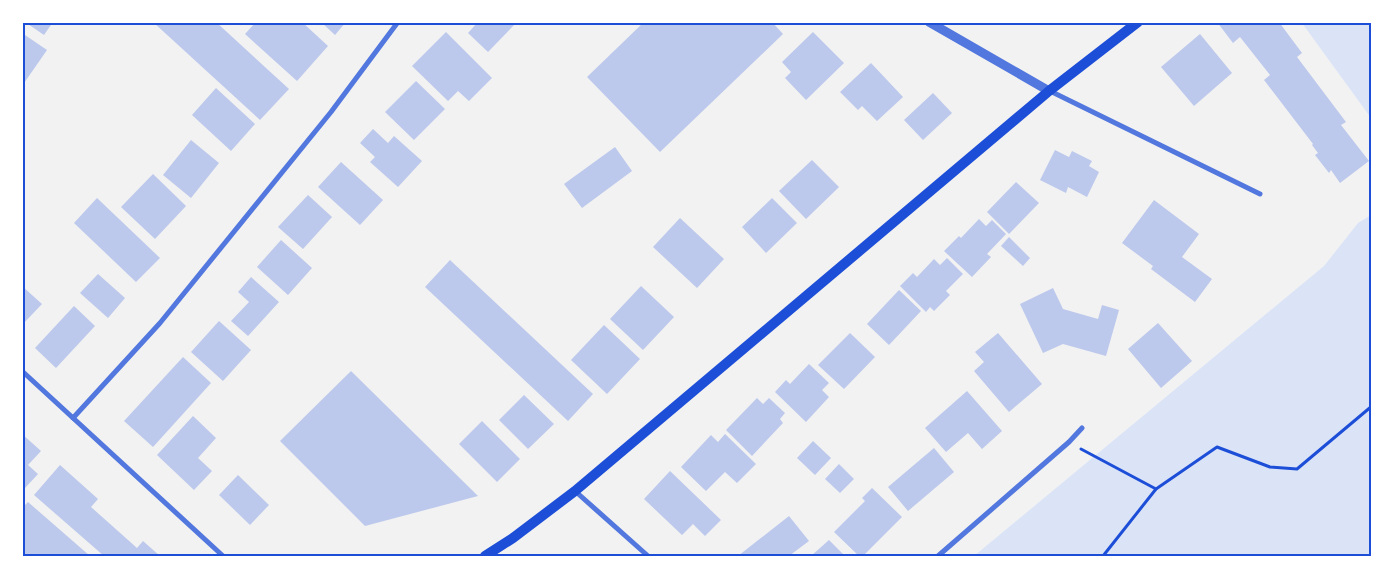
<svg xmlns="http://www.w3.org/2000/svg" width="1394" height="579" viewBox="0 0 1394 579" font-family="Cabin,sans-serif">
	<style>
		.green { fill: #dbe4f7 }
		.building { fill: #bdc9ec }
		.lines { fill: none; stroke-linecap: round; stroke-linejoin: round }
		.path { stroke: #1d4ed8; stroke-width: 3 }
		.minor { stroke: #5277de; stroke-width: 5 }
		.tertiary { stroke: #5277de; stroke-width: 9 }
		.secondary { stroke: #1d4ed8; stroke-width: 10 }
		.neatline { fill: none; stroke: #1d4ed8; stroke-width: 2 }
	</style>
	<rect width="100%" height="100%" fill="#f2f2f2"/>
	<g class="green">
		<path d="M1302,23H1371V118Z"/>
		<path d="M1371,215V556H974L1324,266L1358,223Z"/>
	</g>
	<g class="building">
		<path d="M25,22H53L44,35Z"/>
		<path d="M153,22H216L289,89L260,120Z"/>
		<path d="M256,22H302L328,46L297,81L245,34Z"/>
		<path d="M321,22H346L335,35Z"/>
		<path d="M478,22H517L488,52L468,33Z"/>
		<path d="M644,22H772L783,34L660,152L587,77Z"/>
		<path d="M1217,22H1279L1302,53L1297,57L1346,122L1341,125L1369,161L1340,183L1331,170L1329,173L1315,155L1318,153L1312,145L1313,144L1264,80L1270,75L1240,37L1233,43Z"/>
		<path d="M446,32L492,78L469,101L458,91L448,101L412,66Z"/>
		<path d="M813,32L844,63L806,100L785,78L791,72L782,62Z"/>
		<path d="M22,33L47,50L22,86Z"/>
		<path d="M1200,34L1232,73L1194,106L1161,67Z"/>
		<path d="M871,63L903,97L877,121L862,106L858,110L840,92Z"/>
		<path d="M416,81L445,109L414,140L385,112Z"/>
		<path d="M216,88L255,124L231,151L192,115Z"/>
		<path d="M933,93L952,113L923,140L904,120Z"/>
		<path d="M373,129L388,143L394,136L422,161L398,187L370,162L375,157L360,143Z"/>
		<path d="M191,140L219,163L191,198L163,175Z"/>
		<path d="M615,147L632,171L582,208L564,184Z"/>
		<path d="M1055,150L1069,157L1072,151L1092,161L1089,166L1099,172L1087,197L1068,187L1066,193L1040,180Z"/>
		<path d="M812,160L839,187L806,219L779,191Z"/>
		<path d="M341,162L383,200L360,225L318,187Z"/>
		<path d="M153,174L186,206L155,239L121,207Z"/>
		<path d="M1016,182L1039,203L1009,234L987,212Z"/>
		<path d="M308,195L332,217L303,249L278,227Z"/>
		<path d="M97,198L160,258L136,282L74,223Z"/>
		<path d="M772,198L797,223L766,253L742,227Z"/>
		<path d="M1154,200L1199,234L1182,257L1212,279L1195,302L1151,269L1153,266L1122,243Z"/>
		<path d="M680,218L724,259L697,288L653,247Z"/>
		<path d="M979,219L986,226L992,220L1006,234L987,254L991,257L972,277L944,251L959,236L961,238Z"/>
		<path d="M1009,237L1030,258L1023,266L1001,246Z"/>
		<path d="M281,240L312,268L288,295L257,267Z"/>
		<path d="M947,258L963,274L946,291L950,295L934,311L930,307L926,312L900,286L913,273L917,277L934,259L940,265Z"/>
		<path d="M450,260L593,394L568,421L425,287Z"/>
		<path d="M98,274L125,298L108,318L80,293Z"/>
		<path d="M251,277L279,302L248,336L231,321L249,302L238,292Z"/>
		<path d="M22,286L42,304L22,325Z"/>
		<path d="M641,286L674,317L643,350L610,319Z"/>
		<path d="M1053,288L1063,309L1098,319L1102,305L1119,310L1106,356L1063,344L1043,353L1020,304Z"/>
		<path d="M899,290L921,311L889,345L867,324Z"/>
		<path d="M74,306L95,326L56,368L35,348Z"/>
		<path d="M219,321L251,350L223,381L191,352Z"/>
		<path d="M1158,323L1192,361L1161,388L1128,349Z"/>
		<path d="M604,325L640,359L607,394L571,360Z"/>
		<path d="M850,333L875,357L844,389L818,365Z"/>
		<path d="M998,333L1042,384L1009,412L974,371L984,362L975,352Z"/>
		<path d="M183,357L211,383L153,447L124,421Z"/>
		<path d="M809,364L829,383L822,390L829,397L806,422L775,392L786,380L790,384Z"/>
		<path d="M351,371L478,496L365,526L280,441Z"/>
		<path d="M967,391L1002,431L982,449L968,433L946,452L925,428Z"/>
		<path d="M524,395L554,424L528,449L499,420Z"/>
		<path d="M757,398L763,404L769,398L785,413L780,419L783,423L752,456L726,430Z"/>
		<path d="M193,416L216,438L198,458L212,471L194,490L157,455Z"/>
		<path d="M482,421L520,459L497,482L459,444Z"/>
		<path d="M22,434L41,451L28,465L38,474L25,488L22,485Z"/>
		<path d="M725,434L756,464L737,483L725,472L706,491L681,467L711,435L718,442Z"/>
		<path d="M813,441L831,458L815,475L797,458Z"/>
		<path d="M934,448L954,472L908,511L888,487Z"/>
		<path d="M839,464L854,479L840,493L825,479Z"/>
		<path d="M60,465L98,499L91,507L137,548L143,541L160,556H104L34,495Z"/>
		<path d="M670,471L721,520L705,536L693,524L682,535L644,499Z"/>
		<path d="M238,475L269,505L250,525L219,495Z"/>
		<path d="M872,488L902,517L863,556H859L834,532L865,501L862,498Z"/>
		<path d="M28,502L90,556H25L22,554V508Z"/>
		<path d="M789,516L809,541L789,556H738Z"/>
		<path d="M829,540L845,556H811Z"/>
	</g>
	<g class="lines">
		<g class="path">
			<path d="M1081,449L1156,489"/>
			<path d="M1103,556L1156,489L1217,447L1270,467L1297,469L1372,406"/>
		</g>
		<g class="minor">
			<path d="M1050,91L1260,194"/>
			<path d="M22,371L223,556"/>
			<path d="M73,418L160,323L331,112L398,22"/>
			<path d="M575,491L648,556"/>
			<path d="M938,556L1069,442L1082,428"/>
		</g>
		<path class="tertiary" d="M929,22L1049,91"/>
		<path class="secondary" d="M485,556L513,538L575,491L1049,91L1138,22"/>
	</g>
	<rect width="1394" height="579" fill="none" stroke="#ffffff" stroke-width="48"/>
	<rect x="24" y="24" width="1346" height="531" class="neatline"/>
</svg>
